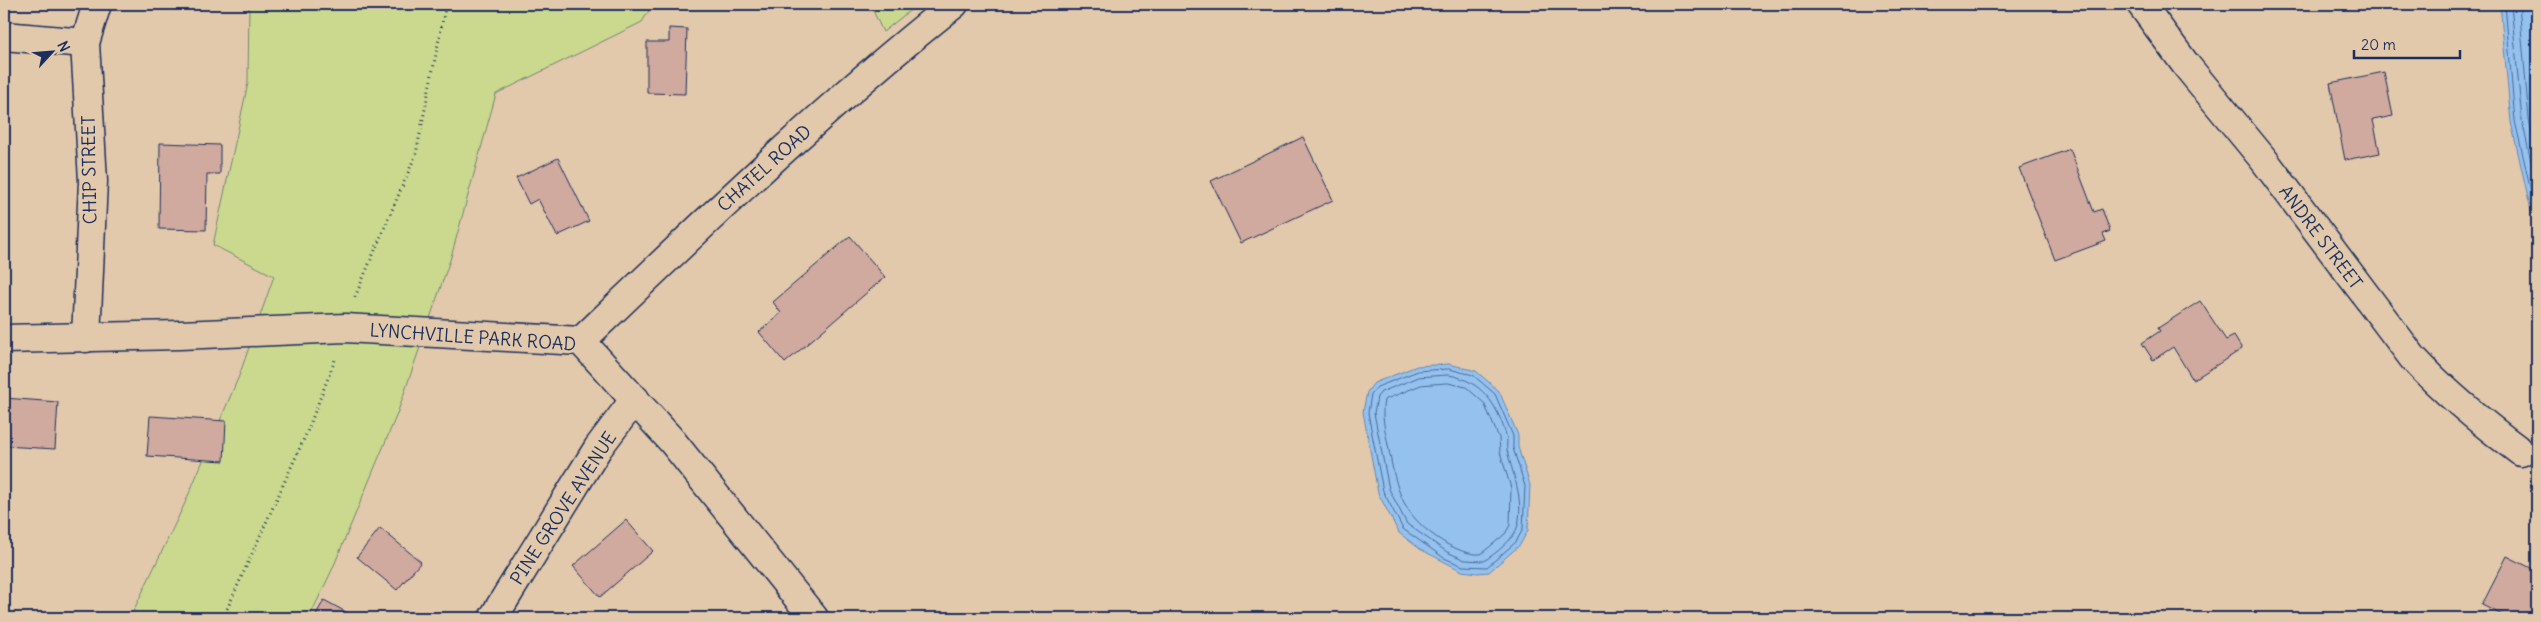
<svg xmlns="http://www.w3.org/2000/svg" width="2541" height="622" viewBox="0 0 2541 622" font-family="Delius,sans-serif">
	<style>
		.green { fill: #cad98d; stroke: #728476 }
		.water { fill: #94c1ee; stroke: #6487b4 }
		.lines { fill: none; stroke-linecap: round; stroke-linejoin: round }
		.shore { stroke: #4b6998; stroke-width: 1 }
		.building { fill: #d0a99f; stroke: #1b2f5e }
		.street-casing { stroke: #1b2f5e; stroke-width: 31 }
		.path { stroke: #1b2f5e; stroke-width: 3; stroke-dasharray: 1 4; stroke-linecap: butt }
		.street { stroke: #e3c9ab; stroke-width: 28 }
		.labels { text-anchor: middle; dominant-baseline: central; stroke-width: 5; stroke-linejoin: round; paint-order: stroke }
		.street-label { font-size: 18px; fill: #1b2f5e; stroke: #e3c9ab }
	</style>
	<rect width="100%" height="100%" fill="#e3c9ab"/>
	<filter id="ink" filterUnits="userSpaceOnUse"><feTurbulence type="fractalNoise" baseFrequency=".02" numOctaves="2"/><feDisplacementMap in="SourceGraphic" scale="10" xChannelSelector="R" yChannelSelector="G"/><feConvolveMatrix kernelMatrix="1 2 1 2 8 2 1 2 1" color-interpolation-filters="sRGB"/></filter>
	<g filter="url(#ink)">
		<g class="green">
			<path d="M249,4H653L642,22L496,94L451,257L397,414L332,570L309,618H130L185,503L239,376L274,276L213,245L248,83Z"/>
			<path d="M870,4H918L883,32Z"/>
		</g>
		<g class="water">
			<path d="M2500,4H2537V237L2511,122Z"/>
			<path d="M1449,364L1476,371L1499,391L1518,435V447L1530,485L1528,530L1520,545L1489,572L1478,573L1462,571L1420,549L1399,533L1378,493L1363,412L1367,392L1374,383L1417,366Z"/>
		</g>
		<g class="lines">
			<g class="shore">
				<path d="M2505,4L2515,121L2537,217"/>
				<path d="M2511,4L2522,120L2537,189"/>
				<path d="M2519,4L2529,119L2537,155"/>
				<path d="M1449,369L1473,375L1495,394L1513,436V448L1525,486L1523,529L1516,542L1487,567L1463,566L1444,558L1403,529L1383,491L1368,413L1371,394L1377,387L1418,371Z"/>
				<path d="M1449,375C1482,381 1497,404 1506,435C1508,440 1506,445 1507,450C1513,476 1524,498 1518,525C1514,540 1496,553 1484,561L1465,560L1447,552L1407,524L1389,489L1374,413L1377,397L1381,392L1419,377Z"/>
				<path d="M1448,383L1466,387L1484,403L1499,438L1500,452L1511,488L1510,525L1505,534L1481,554C1469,555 1456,549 1445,543C1402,516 1397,493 1388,445C1385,430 1381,416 1384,400L1421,385Z"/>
			</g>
		</g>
		<g class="building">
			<path d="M669,28L687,29L685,94L647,93V42H669Z"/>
			<path d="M2384,72L2393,116L2373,120L2380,153L2345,160L2330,83Z"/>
			<path d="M1303,137L1333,200L1241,243L1211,181Z"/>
			<path d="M160,143L220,145V174H207L206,230L159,229Z"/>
			<path d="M2070,149L2094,212L2102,209L2110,231L2103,234L2106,241L2055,260L2019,168Z"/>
			<path d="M558,158L589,221L557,236L538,199L529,204L516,178Z"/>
			<path d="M850,236L885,277L785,363L759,332L781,313L773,302Z"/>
			<path d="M2200,301L2226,340L2234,336L2242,349L2193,380L2173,347L2153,360L2142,343L2160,331L2158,328Z"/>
			<path d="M4,398L58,402L55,449L4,446Z"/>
			<path d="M150,416L226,421L224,461L147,456Z"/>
			<path d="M626,520L653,551L600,597L573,566Z"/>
			<path d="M380,528L421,562L397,590L357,557Z"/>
			<path d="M2507,556L2537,571V599L2528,618H2508L2482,605Z"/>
			<path d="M324,600L357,618H314Z"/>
		</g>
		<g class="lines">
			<g class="street-casing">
				<g id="street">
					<path d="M2141,4L2186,65L2264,160L2413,358C2446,394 2482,423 2521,452"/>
					<path d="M4,36L85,43"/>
					<path d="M86,338L93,181L85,43L97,4"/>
					<path d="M4,339L180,335L345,328L581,341L672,441L814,618"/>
					<path d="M581,341C702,225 823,108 954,4"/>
					<path d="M493,618L598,448L635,399"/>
				</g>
			</g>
			<g class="path">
				<path d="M355,297L416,154L446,4"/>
				<path d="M223,618L307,432L335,360"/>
			</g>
			<use href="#street" class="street"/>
		</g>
	</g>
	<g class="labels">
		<g class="street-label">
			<text transform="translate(764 168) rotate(-42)">CHATEL ROAD</text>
			<text transform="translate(89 170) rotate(-91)">CHIP STREET</text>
			<text transform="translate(2321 237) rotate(53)">ANDRE STREET</text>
			<text transform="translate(473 337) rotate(4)">LYNCHVILLE PARK ROAD</text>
			<text transform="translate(563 508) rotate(-57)">PINE GROVE AVENUE</text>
		</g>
	</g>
	<rect width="2541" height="622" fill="none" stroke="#e3c9ab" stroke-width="20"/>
	<rect x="10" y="10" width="2521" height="602" fill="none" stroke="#1b2f5e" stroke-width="2" filter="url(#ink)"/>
	<g transform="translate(52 52) rotate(64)" stroke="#e3c9ab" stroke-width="4" paint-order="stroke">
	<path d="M0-4L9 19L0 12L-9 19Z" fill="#1b2f5e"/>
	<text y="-8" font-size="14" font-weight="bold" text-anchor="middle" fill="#1b2f5e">N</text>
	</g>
	<path d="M2354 50v8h106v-8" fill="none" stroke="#1b2f5e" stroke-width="2.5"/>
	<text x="2361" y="50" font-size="15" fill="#1b2f5e" stroke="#e3c9ab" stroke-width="4" paint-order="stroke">20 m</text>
</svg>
